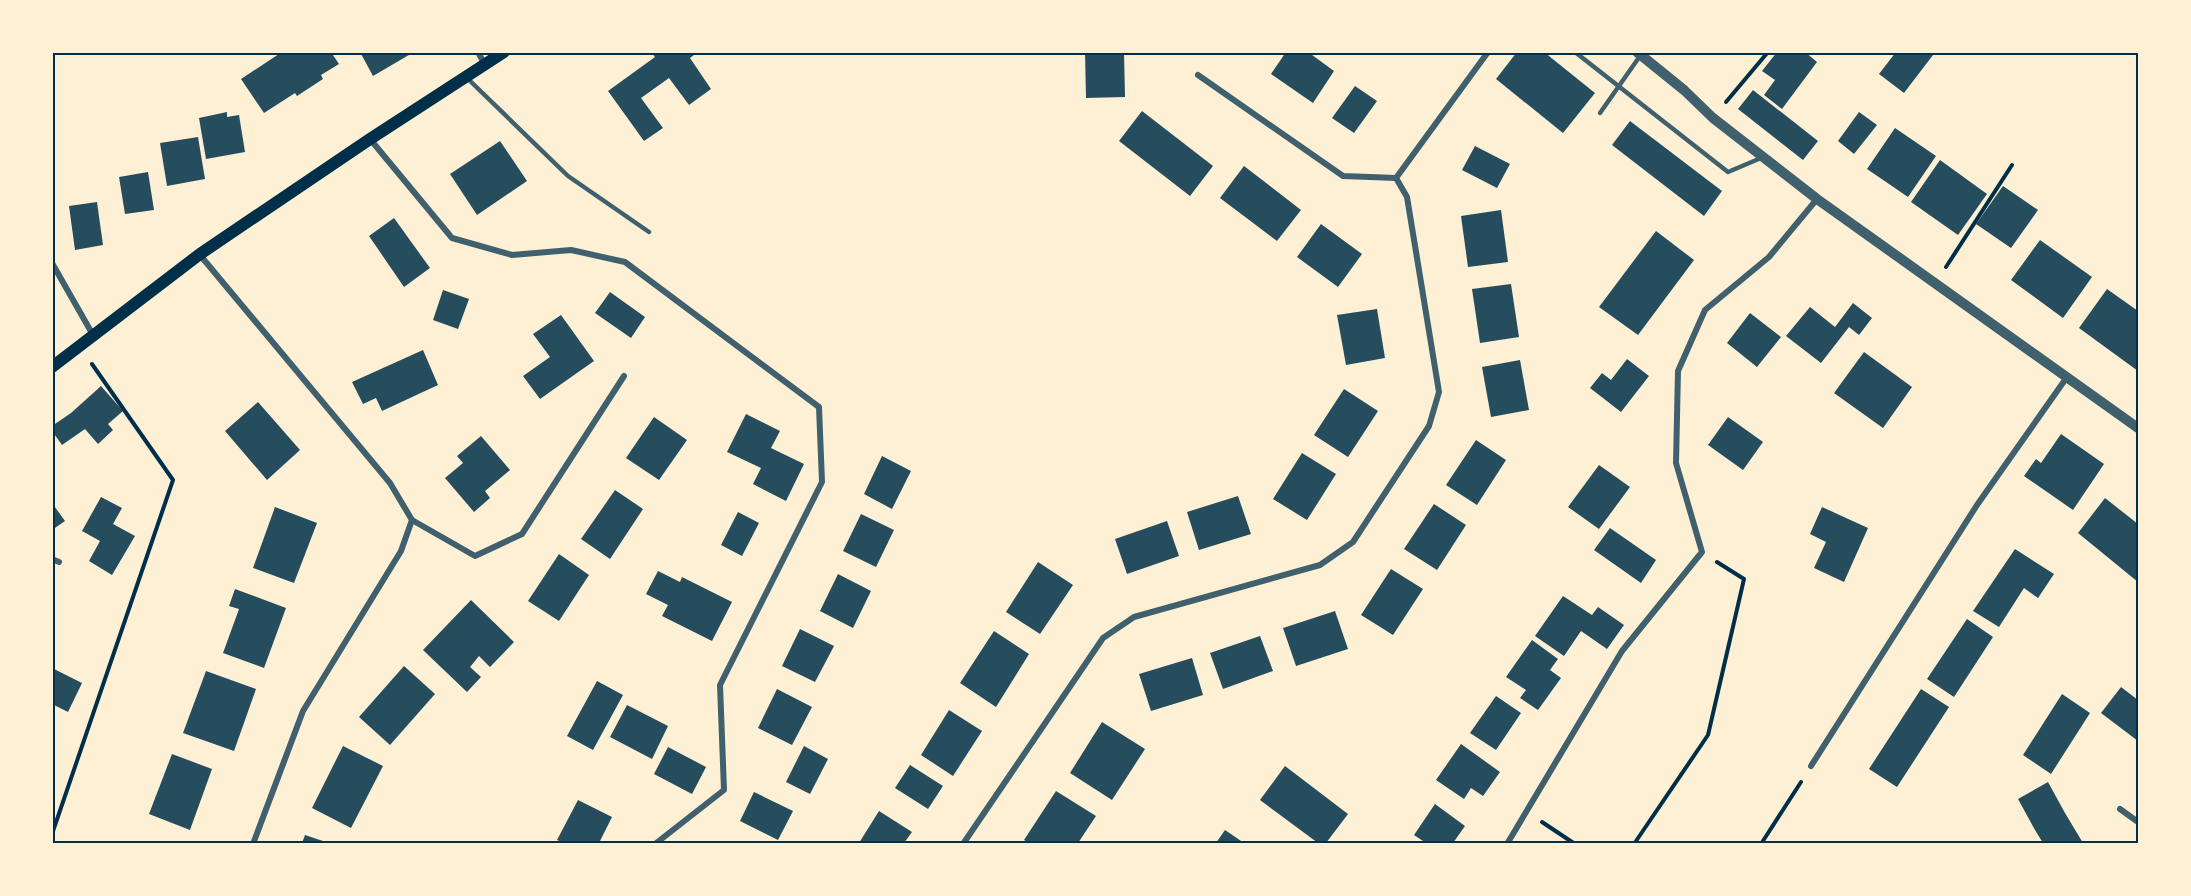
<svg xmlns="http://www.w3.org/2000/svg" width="2191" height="896" viewBox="0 0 2191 896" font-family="'Nunito Sans',sans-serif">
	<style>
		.building { fill: #264d5e }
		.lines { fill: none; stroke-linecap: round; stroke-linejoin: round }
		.path { stroke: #003049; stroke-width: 4 }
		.service { stroke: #3f606c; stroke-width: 4.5 }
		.minor { stroke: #3f606c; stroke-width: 6 }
		.tertiary { stroke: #3f606c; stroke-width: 10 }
		.secondary { stroke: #003049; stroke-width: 12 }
		.neatline { fill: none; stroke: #003049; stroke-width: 2 }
	</style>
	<rect width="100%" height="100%" fill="#fdf0d5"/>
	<g class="building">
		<path d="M282,52H331L339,64L321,75L323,79L297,96L295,93L264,113L241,79Z"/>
		<path d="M360,52H414L373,76Z"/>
		<path d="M651,52H698L690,58L711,89L689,105L669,78L641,98L663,128L644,141L608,91L655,57Z"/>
		<path d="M1085,52H1124L1125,97L1086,98Z"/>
		<path d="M1286,52H1308L1334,71L1313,103L1271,74Z"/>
		<path d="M1517,52H1544L1595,93L1563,133L1496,79Z"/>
		<path d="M1777,52H1805L1817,62L1782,109L1764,95L1775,80L1762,71Z"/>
		<path d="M1896,52H1929L1933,55L1904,93L1879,74Z"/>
		<path d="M1355,86L1377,101L1354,133L1332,118Z"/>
		<path d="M1753,90L1818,141L1803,160L1738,109Z"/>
		<path d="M1142,111L1213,166L1190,196L1119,141Z"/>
		<path d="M227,112V117L239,115L245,152L206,159L199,118Z"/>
		<path d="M1859,112L1877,125L1854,154L1838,141Z"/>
		<path d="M1630,121L1722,191L1704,216L1612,145Z"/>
		<path d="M1895,128L1936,156L1908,197L1867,169Z"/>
		<path d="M198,137L205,179L167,186L160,143Z"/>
		<path d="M500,141L527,181L477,215L450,174Z"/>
		<path d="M1475,146L1510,164L1497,188L1462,170Z"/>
		<path d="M1940,160L1987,194L1958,235L1911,202Z"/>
		<path d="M1244,166L1301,210L1277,241L1220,198Z"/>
		<path d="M148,172L154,210L125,214L119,177Z"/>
		<path d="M2003,186L2038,210L2011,248L1976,224Z"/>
		<path d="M97,202L103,245L75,250L69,206Z"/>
		<path d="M1501,210L1508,262L1468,267L1461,216Z"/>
		<path d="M394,218L430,268L404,287L369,236Z"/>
		<path d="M1321,224L1362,254L1338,287L1297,257Z"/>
		<path d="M1656,231L1694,260L1638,335L1599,307Z"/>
		<path d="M2040,240L2092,277L2063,318L2011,280Z"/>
		<path d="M1511,284L1519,337L1480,343L1472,289Z"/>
		<path d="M2107,289L2138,311V371L2079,328Z"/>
		<path d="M443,290L469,299L458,329L433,320Z"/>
		<path d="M610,292L645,317L631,338L595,313Z"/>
		<path d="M1853,303L1872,318L1859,335L1849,327L1821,363L1786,336L1810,307L1835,327Z"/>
		<path d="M1377,309L1385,358L1346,365L1337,315Z"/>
		<path d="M1750,313L1781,337L1757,367L1727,343Z"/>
		<path d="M561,315L594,361L540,399L523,376L550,357L533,334Z"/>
		<path d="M423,350L438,385L382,411L376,398L363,404L352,382Z"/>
		<path d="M1864,352L1912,387L1883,428L1834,393Z"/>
		<path d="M1627,359L1649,376L1621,412L1590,388L1602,373L1611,380Z"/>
		<path d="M1520,360L1529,410L1491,417L1482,367Z"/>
		<path d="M101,386L123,411L108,424L113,430L98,444L85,429L62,445L52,431V426L71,413Z"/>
		<path d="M1344,389L1378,411L1348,457L1314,435Z"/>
		<path d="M258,402L300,450L267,480L225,431Z"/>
		<path d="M746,414L780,431L771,448L804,464L786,501L753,484L761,468L727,452Z"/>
		<path d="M654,417L687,440L659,480L626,458Z"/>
		<path d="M1728,417L1763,442L1743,470L1708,445Z"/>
		<path d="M2061,434L2104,464L2073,510L2024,476L2036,459L2041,463Z"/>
		<path d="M481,436L510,470L485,491L490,498L474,512L445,478L463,463L457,456Z"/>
		<path d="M1476,440L1506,460L1477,505L1446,485Z"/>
		<path d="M1302,453L1336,474L1307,520L1273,499Z"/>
		<path d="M882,456L911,471L892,509L864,494Z"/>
		<path d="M1599,465L1630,487L1599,529L1568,507Z"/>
		<path d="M615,490L643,509L610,559L581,539Z"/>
		<path d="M1238,496L1251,534L1199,550L1187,512Z"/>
		<path d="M101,497L122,508L113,524L135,536L112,575L89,561L100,541L82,531Z"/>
		<path d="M2105,498L2138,524V582L2078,533Z"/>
		<path d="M52,503L65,521L52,530Z"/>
		<path d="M1434,504L1466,525L1437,570L1404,549Z"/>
		<path d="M275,507L317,523L294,583L253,568Z"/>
		<path d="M1822,507L1868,528L1844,582L1814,568L1826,542L1810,534Z"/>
		<path d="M738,512L759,523L742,556L721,545Z"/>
		<path d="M861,514L894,530L876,567L843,551Z"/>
		<path d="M1167,521L1179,556L1127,574L1115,539Z"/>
		<path d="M1610,528L1656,560L1641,583L1594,550Z"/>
		<path d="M2015,549L2054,574L2038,598L2024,588L1999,627L1973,611Z"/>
		<path d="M559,554L589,575L559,621L528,601Z"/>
		<path d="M1038,562L1073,585L1040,634L1006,612Z"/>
		<path d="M1391,569L1423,589L1393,635L1361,615Z"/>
		<path d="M658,571L680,582L682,577L732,602L712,641L662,616L668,605L646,594Z"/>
		<path d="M838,574L871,591L853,628L820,611Z"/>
		<path d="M235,589L286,608L264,668L223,653L239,609L229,606Z"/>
		<path d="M1563,596L1592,615L1598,607L1624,625L1607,649L1581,631L1564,656L1535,636Z"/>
		<path d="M471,600L514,642L490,667L479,656L470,667L481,677L467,692L423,650Z"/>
		<path d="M1335,611L1348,649L1296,666L1283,628Z"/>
		<path d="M1967,619L1993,637L1954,697L1927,679Z"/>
		<path d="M800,629L834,646L815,682L782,666Z"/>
		<path d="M994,631L1029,654L996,707L960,683Z"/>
		<path d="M1260,636L1273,671L1223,689L1210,653Z"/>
		<path d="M1532,640L1558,659L1550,670L1561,678L1538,710L1520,698L1526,690L1506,677Z"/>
		<path d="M1192,658L1203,695L1151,711L1139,674Z"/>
		<path d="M404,666L435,694L390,745L359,717Z"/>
		<path d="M52,668L82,683L68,712L52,704Z"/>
		<path d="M206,671L256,689L234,751L183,733Z"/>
		<path d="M597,681L623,695L593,750L567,736Z"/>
		<path d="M2121,687L2138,700V741L2101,713Z"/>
		<path d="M777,689L812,707L792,745L758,728Z"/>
		<path d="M1921,689L1949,707L1897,787L1869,769Z"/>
		<path d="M2062,694L2090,713L2051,774L2023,755Z"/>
		<path d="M1496,696L1521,713L1496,750L1470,733Z"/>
		<path d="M627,705L668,726L652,759L610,737Z"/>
		<path d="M949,710L982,731L953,776L921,755Z"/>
		<path d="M1102,722L1145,749L1112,800L1070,773Z"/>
		<path d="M1461,744L1500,772L1483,796L1471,788L1464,799L1436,780Z"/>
		<path d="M343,746L383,766L351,828L312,808Z"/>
		<path d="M804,746L828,759L810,794L786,782Z"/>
		<path d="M668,747L706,767L692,794L654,774Z"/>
		<path d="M172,754L212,769L190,830L149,814Z"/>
		<path d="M910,765L943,786L928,809L895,788Z"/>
		<path d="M1285,766L1348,814L1326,843H1318L1260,800Z"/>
		<path d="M2048,782L2065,813L2083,843H2043L2035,830L2018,799Z"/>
		<path d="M1056,791L1096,816L1078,843H1029L1024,840Z"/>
		<path d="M754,792L793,811L778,840L740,821Z"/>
		<path d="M578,800L612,817L599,843H564L557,840Z"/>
		<path d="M1435,804L1465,826L1453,843H1426L1414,835Z"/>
		<path d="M879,811L912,832L904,843H859Z"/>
		<path d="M1225,830L1244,843H1216Z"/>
		<path d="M305,835L329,843H302Z"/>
	</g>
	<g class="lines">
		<g class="path">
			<path d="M1726,102L1768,52"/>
			<path d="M1946,267L2012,165"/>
			<path d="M1542,822L1575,844"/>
			<path d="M52,834L173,480L92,364"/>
			<path d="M1634,844L1708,735L1744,579L1717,562"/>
			<path d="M1761,844L1801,782"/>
		</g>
		<g class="service">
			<path d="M1575,52L1728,172L1761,158"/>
			<path d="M467,78L568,176L649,232"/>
			<path d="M1600,113L1640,56"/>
		</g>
		<g class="minor">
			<path d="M478,52L485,65"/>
			<path d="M1198,75L1343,176L1396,178"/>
			<path d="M370,139L452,238L512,255L571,250L625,262L819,407L822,482L720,685L724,790L655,844"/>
			<path d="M200,255L390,483L412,520L401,551L303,711L253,844"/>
			<path d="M52,263L93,335"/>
			<path d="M412,520L475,556L522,534L624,376"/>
			<path d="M52,559L59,562"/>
			<path d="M1811,766L1977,505L2067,377"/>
			<path d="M2120,809L2138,822"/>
			<path d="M963,844L1103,638L1134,617L1320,565L1353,542L1429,426L1439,392L1407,197L1396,178L1488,52"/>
			<path d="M1507,844L1622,651L1702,552L1676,463L1678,371L1705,310L1769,257L1817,199"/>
		</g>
		<path class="tertiary" d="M1637,52L1684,90L1713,118L1817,199L2138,428"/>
		<path class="secondary" d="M52,367L200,254L370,139L504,52"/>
	</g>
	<rect width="2191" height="896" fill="none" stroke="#fdf0d5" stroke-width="108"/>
	<rect x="54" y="54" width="2083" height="788" class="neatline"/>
</svg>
